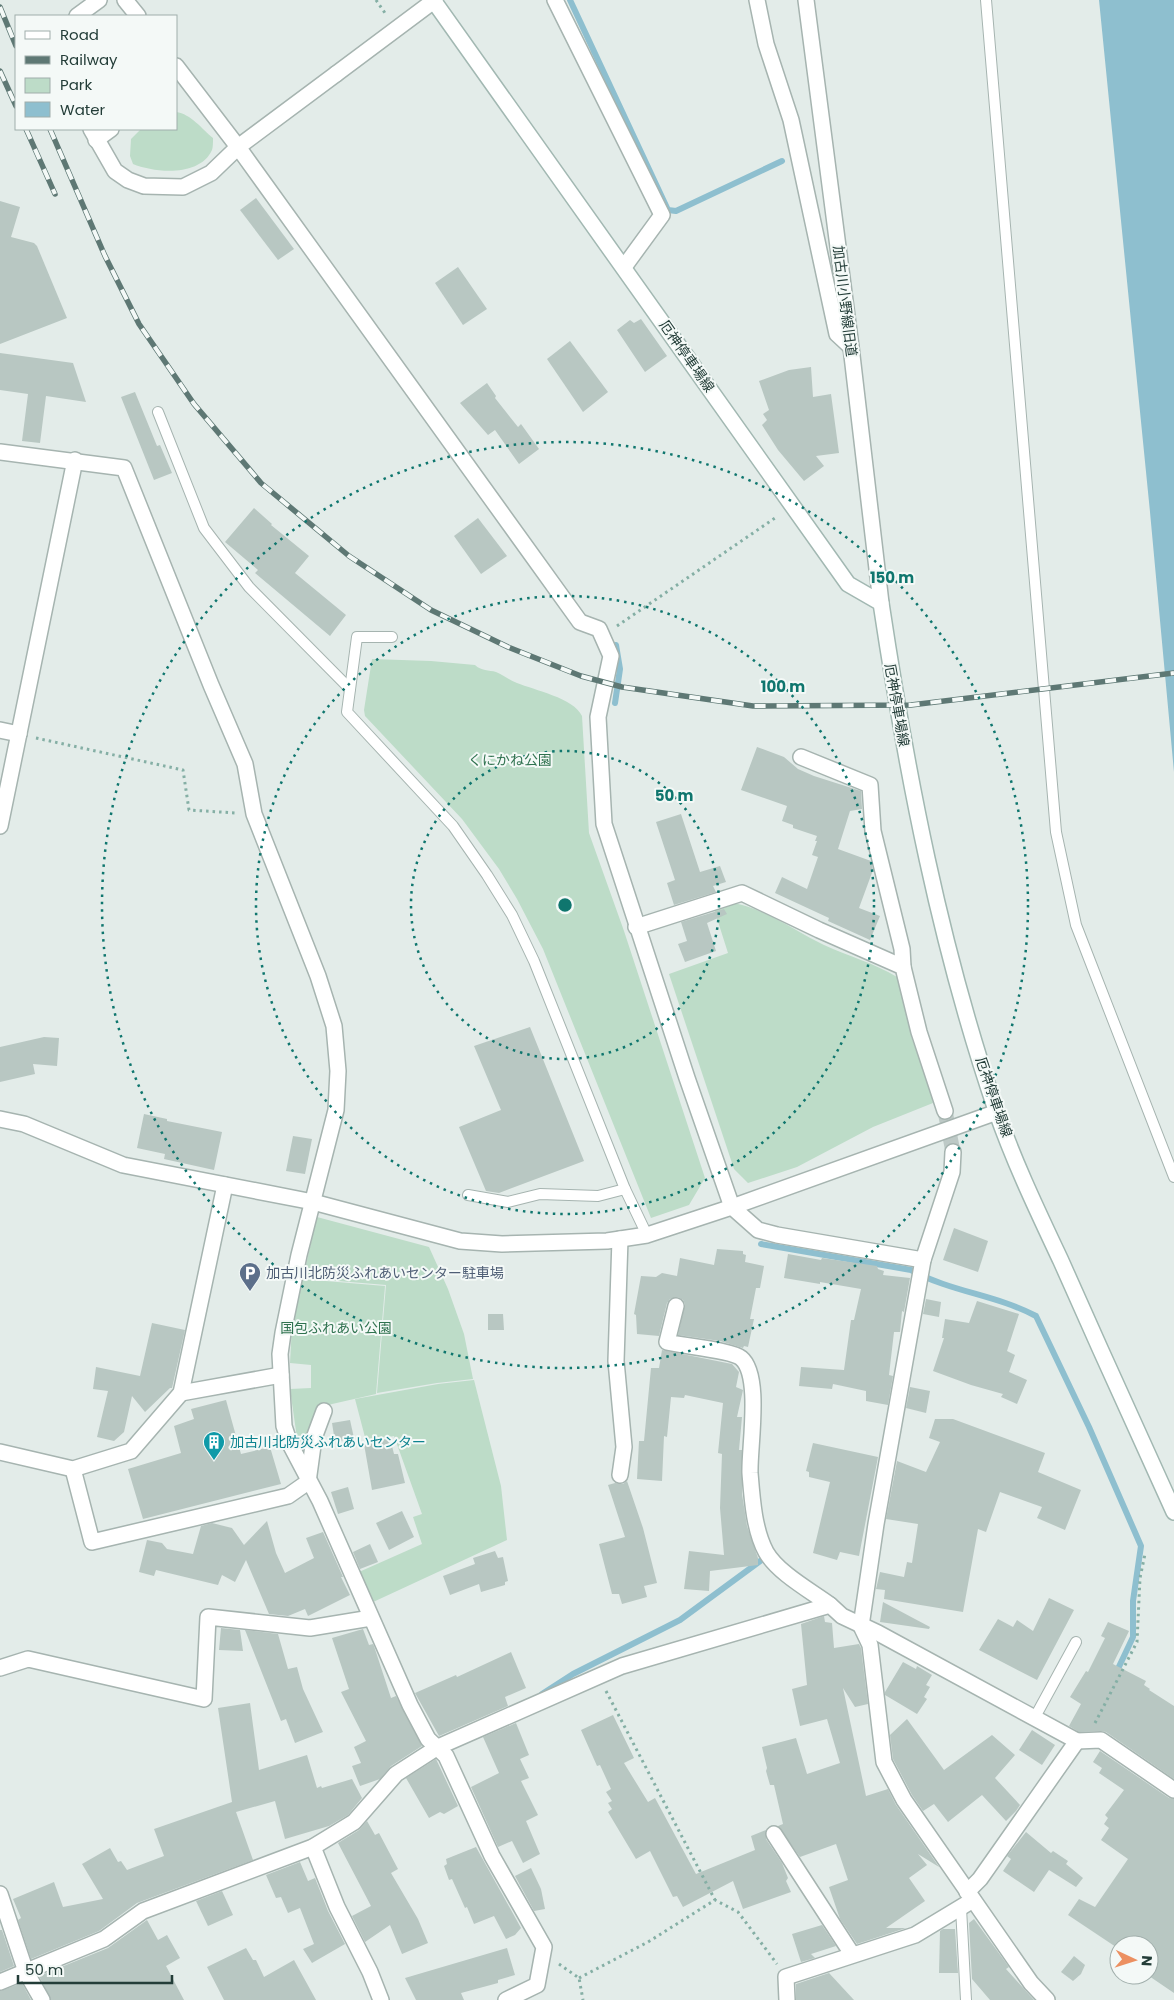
<svg xmlns="http://www.w3.org/2000/svg" width="1174" height="2000" viewBox="0 0 1174 2000" font-family="Poppins,'Noto Sans JP',sans-serif">
	<style>
		.green { fill: #bddcc8 }
		.water { fill: #8ebfcf }
		.lines { fill: none; stroke-linecap: round; stroke-linejoin: round }
		.stream { stroke: #8ebfcf; stroke-width: 6 }
		.building { fill: #b8c7c2 }
		.minor-tunnel { stroke: #bdc9c6; stroke-width: 15; stroke-dasharray: 15 8; stroke-linecap: butt }
		.service-casing { stroke: #a6b4b0; stroke-width: 12 }
		.minor-casing { stroke: #a6b4b0; stroke-width: 18 }
		.tertiary-casing { stroke: #a6b4b0; stroke-width: 18 }
		.secondary-casing { stroke: #a2b8b2; stroke-width: 18 }
		.path { stroke: #85afa5; stroke-width: 3; stroke-dasharray: 2.5 4; stroke-linecap: butt }
		.service { stroke: #fff; stroke-width: 10 }
		.minor { stroke: #fff; stroke-width: 15 }
		.tertiary { stroke: #fff; stroke-width: 15 }
		.secondary { stroke: #fff; stroke-width: 15 }
		.rail-casing { stroke: #5e7874; stroke-width: 5.5 }
		.rail { stroke: #f4f9f7; stroke-width: 4; stroke-dasharray: 11; stroke-linecap: butt }
		.ring { fill: none; stroke: #0f766e; stroke-width: 2.5; stroke-dasharray: 2.5 5 }
		.labels { text-anchor: middle; dominant-baseline: central; stroke-width: 4; stroke-linejoin: round; paint-order: stroke }
		.street-label { font-size: 14px; fill: #233d38; stroke: #f4f9f7 }
		.park-label { font-size: 14px; fill: #2f724f; stroke: #f4f9f7 }
		.service-label { font-size: 14px; fill: #4e5e75; stroke: #f4f9f7; text-anchor: start }
		.culture-label { font-size: 14px; fill: #0d838f; stroke: #f4f9f7; text-anchor: start }
		.centre { fill: #0f766e; stroke: #f4f9f7; stroke-width: 2.5 }
		.ring-label { font-size: 15px; text-anchor: middle; font-weight: bold; fill: #0f766e; stroke: #f4f9f7; stroke-width: 4; stroke-linejoin: round; paint-order: stroke }
	</style>
	<rect width="100%" height="100%" fill="#e3ece9"/>
	<g class="green">
		<path d="M176,112C191,114 202,129 213,138C213,142 213,147 212,150C200,177 155,173 133,164L130,156L131,139L141,129H176Z"/>
		<path d="M372,659L431,661L475,665C481,671 489,670 496,672C504,675 510,681 517,683C534,690 574,698 582,716L589,833L624,931L705,1178L689,1205L651,1218L543,949L517,899L499,869L462,819L365,716L364,710Z"/>
		<path d="M730,903C759,905 797,932 824,945C848,956 874,963 897,977L912,1039L931,1092L933,1103L873,1127L797,1167L748,1183L734,1169L669,974L728,953L714,909Z"/>
		<path d="M317,1217L429,1247L448,1289L464,1334L473,1379L437,1383L377,1393L386,1285L303,1278Z"/>
		<path d="M302,1279L385,1286L376,1394L319,1407L312,1420L303,1453L298,1445L290,1389L311,1388V1365L290,1363L292,1326Z"/>
		<path d="M474,1380L501,1486L507,1540L371,1603L359,1572L422,1544L413,1517L422,1514L394,1436L366,1441L355,1399L438,1384Z"/>
	</g>
	<path class="water" d="M1099,0H1174V772L1150,512Z"/>
	<g class="lines">
		<g class="stream">
			<path d="M570,0L668,210L676,211L782,161"/>
			<path d="M615,703L620,669L616,645"/>
			<path d="M761,1244L911,1270C951,1292 997,1295 1036,1316L1089,1427L1141,1546L1133,1601V1637L1116,1673"/>
			<path d="M542,1694L573,1674L680,1620L763,1559"/>
		</g>
	</g>
	<g class="building">
		<path d="M256,198L294,249L278,260L240,210Z"/>
		<path d="M0,201L20,207L11,237L34,243L37,246L67,318L0,344Z"/>
		<path d="M458,267L487,309L463,325L435,283Z"/>
		<path d="M641,319L667,356L645,372L617,330L630,320L634,323Z"/>
		<path d="M570,341L608,392L583,412L547,359Z"/>
		<path d="M0,353L73,363L86,402L46,396L40,443L22,441L28,394L0,390Z"/>
		<path d="M811,367L813,397L831,394L839,453L816,456L824,466L804,481L778,450L762,425L767,420L763,414L769,410L759,381L789,370Z"/>
		<path d="M487,383L496,396L495,398L518,427L521,424L539,449L519,464L495,430L488,435L460,403Z"/>
		<path d="M135,392L157,446L160,445L172,473L154,480L121,397Z"/>
		<path d="M254,508L272,524L271,525L309,556L295,573L346,615L330,636L255,573L258,570L225,542Z"/>
		<path d="M478,518L507,556L481,574L454,536Z"/>
		<path d="M757,747L784,757L798,769L814,776L861,791L862,809L850,811L838,849L871,861L873,870L859,908L880,916L870,940L828,921L829,918L775,893L782,877L807,889L818,857L812,855L817,841H815L817,836L793,828V825L782,821L787,806L741,790Z"/>
		<path d="M681,814L700,872L720,866L726,882L713,886L716,892L674,905L667,883L675,880L656,822Z"/>
		<path d="M724,909L727,914L707,923L716,951L685,962L678,944L687,941L681,922Z"/>
		<path d="M530,1027L584,1161L499,1193L486,1191L459,1127L501,1110L474,1046Z"/>
		<path d="M44,1037L59,1038L57,1066L33,1064L35,1074L0,1082V1047Z"/>
		<path d="M144,1114L167,1119V1121L222,1132L214,1170L164,1159L165,1154L137,1148Z"/>
		<path d="M293,1136L312,1139L305,1174L286,1171Z"/>
		<path d="M954,1228L988,1241L978,1272L943,1260Z"/>
		<path d="M717,1249L743,1251V1254L746,1255L745,1262L764,1266L760,1288H756L750,1319H754L748,1347L744,1346L743,1348L720,1341L678,1335L685,1304L683,1300L678,1297L670,1299L667,1303L659,1336L637,1334L636,1315L634,1314L641,1276L656,1277L662,1273L677,1276L680,1258L714,1265Z"/>
		<path d="M788,1254L821,1260L822,1258L877,1266L878,1269L884,1271L883,1275L910,1278L904,1312L902,1311L900,1332H894L889,1375L893,1376L888,1405L866,1401V1391L833,1384L832,1389L799,1386L801,1367L844,1370L851,1320H854L861,1289L820,1282V1284L784,1278Z"/>
		<path d="M926,1299L941,1302L939,1317L923,1314Z"/>
		<path d="M977,1301L1019,1314L1007,1351L1015,1355L1009,1372L1027,1380L1017,1404L1001,1397L1003,1394L971,1385L933,1371L944,1338H942L945,1319L969,1323Z"/>
		<path d="M488,1314H503L504,1330H488Z"/>
		<path d="M152,1323L185,1330L172,1388H170L145,1412L132,1396L124,1432L114,1441L97,1437L108,1391L93,1389L96,1367L140,1376Z"/>
		<path d="M662,1350L732,1364L739,1372L736,1387L743,1390L737,1417H742L739,1450H742V1494L747,1526L758,1558V1565L710,1571L709,1591L684,1589L689,1551L724,1555L720,1508L722,1454L718,1453L723,1403L685,1395L684,1398L671,1397L667,1437L664,1436L662,1481L637,1479L639,1441H644L651,1368H659Z"/>
		<path d="M910,1387L930,1391L926,1413L906,1408Z"/>
		<path d="M226,1400L241,1454L270,1447L281,1484L143,1519L128,1469L181,1453L174,1426L194,1419L191,1409Z"/>
		<path d="M935,1419H953L1045,1453L1038,1472L1081,1490L1065,1530L1037,1518L1042,1507L1000,1492L986,1532L978,1529L963,1612L884,1599L885,1590L876,1589L880,1572L904,1577L907,1562L912,1563L918,1524L886,1519L897,1461L926,1472L940,1442L929,1438Z"/>
		<path d="M350,1420L354,1438L335,1442L332,1423Z"/>
		<path d="M390,1438L394,1454H398L405,1483L372,1490L364,1444Z"/>
		<path d="M813,1443L878,1457L859,1556L840,1552L837,1560L813,1553L830,1482L809,1477V1472L806,1471Z"/>
		<path d="M627,1481L643,1528L657,1583L644,1586L647,1597L622,1604L619,1594H612L599,1544L625,1537L608,1485L615,1483L623,1484Z"/>
		<path d="M348,1487L354,1509L338,1514L331,1492Z"/>
		<path d="M402,1511L414,1537L389,1550L376,1523Z"/>
		<path d="M267,1521L276,1553L285,1573L314,1558L306,1538L323,1532L343,1577H341L350,1595L308,1616L305,1609L288,1616L269,1614L246,1560L235,1582L222,1575L218,1585L156,1570L154,1576L139,1572L147,1540L162,1543L167,1549L193,1554L201,1526L212,1523L232,1528L244,1545Z"/>
		<path d="M370,1544L378,1562L360,1569L353,1552Z"/>
		<path d="M495,1551L498,1558L503,1557L508,1581L505,1582V1585L481,1592L479,1584L450,1595L443,1576L475,1564L473,1558Z"/>
		<path d="M1049,1598L1074,1610L1037,1680L979,1650L998,1619L1013,1627L1017,1620L1033,1631Z"/>
		<path d="M883,1602L930,1627L929,1629L880,1622Z"/>
		<path d="M824,1616L825,1622L832,1623L834,1648L859,1644L861,1648L868,1704L855,1707L843,1688L866,1796L888,1789L896,1805L939,1867L918,1854L927,1865L909,1878L925,1901L886,1928H906L857,1944L840,1919L829,1887L848,1880L836,1844L800,1857L778,1826L783,1824L774,1785H770L766,1771L767,1768L762,1747L796,1738L807,1774L840,1763L827,1719L800,1726L792,1689L807,1685L801,1624Z"/>
		<path d="M1108,1622L1129,1631L1113,1664L1146,1681L1144,1685L1150,1689L1149,1690L1174,1706V1779L1106,1732L1101,1731L1079,1732L1069,1726L1081,1704L1070,1697L1086,1671L1088,1672L1105,1638L1101,1636Z"/>
		<path d="M221,1628L240,1630L243,1651L219,1650Z"/>
		<path d="M363,1629L369,1645L373,1644L374,1646L391,1698L396,1696L422,1746L391,1766L380,1779L360,1786L352,1766L361,1763L354,1747L366,1741L341,1692L349,1689L332,1638Z"/>
		<path d="M245,1630L278,1634L288,1669L297,1667L303,1689L323,1732L295,1743L286,1719L281,1721Z"/>
		<path d="M511,1652L526,1688L505,1697L508,1706L439,1736L415,1693L456,1675L457,1677Z"/>
		<path d="M903,1662L916,1669L917,1666L932,1675L926,1685L930,1687L924,1697L927,1699L917,1714L885,1695V1692Z"/>
		<path d="M250,1703L259,1770L307,1755L317,1788L321,1786L322,1788L352,1779L362,1798L357,1804L348,1815L329,1826L285,1839L275,1801L236,1812L253,1860L137,1903L99,1931L31,1959L18,1920L21,1918L13,1899L54,1882L63,1907L103,1899L82,1864L110,1848L118,1862L121,1861L127,1870L164,1856L154,1829L232,1802L218,1708Z"/>
		<path d="M613,1715L634,1758L624,1763L648,1802L655,1798L696,1874L755,1850L751,1836L766,1830V1839L782,1863L788,1878L786,1881L791,1892L743,1909L733,1881L683,1907L677,1896L673,1897L650,1851L636,1859L608,1812L612,1809L608,1803L612,1801L606,1792L611,1789L600,1765L597,1766L581,1730Z"/>
		<path d="M907,1719L944,1770L992,1735L1015,1755L995,1778L1020,1805L1016,1811L1006,1821L982,1795L948,1822L934,1804L923,1811L912,1795L893,1759L890,1735Z"/>
		<path d="M516,1723L529,1755L520,1759L529,1778L521,1781L538,1815L526,1821L540,1854L523,1863L512,1841L498,1847L471,1787L499,1773L483,1737Z"/>
		<path d="M1032,1730L1055,1745L1042,1765L1019,1750Z"/>
		<path d="M1100,1751L1169,1798L1174,1799V1993L1149,1976L1152,1971L1149,1970V1945H1119V1949L1068,1915L1079,1899L1095,1907L1128,1859L1101,1840L1109,1828L1104,1824L1108,1818L1105,1815L1124,1790L1099,1773L1102,1768L1093,1762Z"/>
		<path d="M436,1759L458,1806L444,1814L440,1812L429,1818L406,1778Z"/>
		<path d="M367,1821L375,1835L379,1833L398,1869L391,1873L418,1919L428,1943L402,1954L390,1925L365,1942L352,1916L371,1906L338,1843L359,1830Z"/>
		<path d="M1026,1832L1051,1853L1053,1851L1068,1861L1066,1864L1083,1878L1076,1887L1049,1870L1034,1892L1003,1871L1011,1859L1007,1856Z"/>
		<path d="M476,1847L521,1928L515,1935L506,1939L494,1916L474,1924L467,1907L465,1908L452,1879L449,1880L444,1866L447,1864L446,1859Z"/>
		<path d="M300,1862L308,1881L315,1878L328,1911L345,1944L312,1963L303,1949L314,1944L300,1908L288,1913L281,1897L276,1898L266,1875Z"/>
		<path d="M531,1868L541,1889L545,1909L534,1911L515,1876Z"/>
		<path d="M222,1891L233,1915L208,1926L196,1901Z"/>
		<path d="M974,1919L1009,1967L1006,1969L1034,2000H990L972,1979L969,1923Z"/>
		<path d="M147,1920L158,1940L167,1935L180,1958L166,1966L184,2000H51L39,1976L108,1948Z"/>
		<path d="M822,1925L836,1946L811,1954L815,1958L801,1962L792,1934Z"/>
		<path d="M943,1929H955L958,1973H939L940,1931Z"/>
		<path d="M0,1930H2L14,1966L0,1972Z"/>
		<path d="M246,1948L253,1960H256L264,1977L294,1960L316,2000H224L207,1967Z"/>
		<path d="M507,1948L515,1975L498,1980V1983L461,1993L464,2000H416L405,1978Z"/>
		<path d="M1074,1956L1085,1965L1081,1974L1073,1981L1061,1972Z"/>
		<path d="M829,1973L854,2000H796V1984Z"/>
		<path d="M22,1983L31,2000H0V1991Z"/>
	</g>
	<g class="lines">
		<path class="minor-tunnel" d="M945,1111L953,1152"/>
		<g class="service-casing">
			<g id="service">
				<path d="M986,0L1056,832L1076,925L1174,1177"/>
				<path d="M158,412L204,528L249,587L350,689"/>
				<path d="M392,637H357L347,712L453,826L487,875L512,915L534,961L625,1189L647,1235"/>
				<path d="M468,1195L508,1202L540,1194L598,1196L625,1189"/>
				<path d="M1035,1717L1076,1642"/>
				<path d="M961,1908L966,2000"/>
			</g>
		</g>
		<g class="minor-casing">
			<g id="minor">
				<path d="M125,0L138,16"/>
				<path d="M555,0L662,215L624,267"/>
				<path d="M757,0L766,44L791,120L837,334L851,347"/>
				<path d="M77,16L99,0"/>
				<path d="M176,66L238,147L580,622L599,629L611,656L598,717L604,824L687,1078L732,1207L997,1112"/>
				<path d="M91,129L115,171L128,180L144,186L183,187L211,173L238,147L336,74"/>
				<path d="M96,140L111,129"/>
				<path d="M0,452L124,468L211,685L245,764L254,814L318,976L334,1026L338,1071L336,1110L299,1255L283,1333L280,1354L284,1426L290,1444L320,1501L410,1705L428,1739L446,1756L492,1856L544,1947L537,1985L506,2000"/>
				<path d="M0,730L19,734"/>
				<path d="M801,757L870,785L873,831L902,949L903,967"/>
				<path d="M0,826L75,460"/>
				<path d="M636,927L742,893L819,930L903,967L919,1032L945,1111"/>
				<path d="M0,1119L24,1124L123,1165L313,1202L460,1241L502,1244L607,1241L647,1235L732,1207L758,1230L777,1235L923,1260"/>
				<path d="M953,1152L952,1172L923,1260L876,1524L861,1626L870,1645L884,1762L904,1800L1031,1983L1047,2000"/>
				<path d="M676,1306L667,1342C682,1346 732,1350 741,1358C762,1375 749,1448 750,1473C752,1498 754,1530 766,1552C778,1573 811,1591 830,1605"/>
				<path d="M181,1393L281,1375"/>
				<path d="M0,1452L73,1469L131,1451L181,1393L225,1185"/>
				<path d="M73,1469L92,1542L288,1496L308,1482L314,1438L324,1411"/>
				<path d="M620,1475L624,1447L616,1361L620,1239"/>
				<path d="M0,1668L28,1659L204,1699L208,1617L310,1628L371,1618"/>
				<path d="M774,1834L852,1954"/>
				<path d="M313,1847L337,1907L370,1972L381,2000"/>
				<path d="M967,1892L980,1879L1077,1741"/>
				<path d="M0,1894L26,1972L42,2000"/>
				<path d="M0,1982L104,1939L143,1911L313,1847L354,1822L396,1774L438,1747L622,1666L830,1605L842,1616L878,1633L1077,1741L1101,1740L1174,1790"/>
				<path d="M787,2000L786,1977L915,1935L973,1900"/>
			</g>
		</g>
		<g class="tertiary-casing">
			<g id="tertiary">
				<path d="M806,0L851,347L881,603"/>
				<path d="M336,74L435,0"/>
			</g>
		</g>
		<g class="secondary-casing">
			<path id="secondary" d="M433,0L848,584L881,603C907,775 940,946 996,1110C1014,1162 1038,1212 1061,1261C1098,1345 1136,1428 1174,1512"/>
		</g>
		<g class="path">
			<path d="M376,0L387,16"/>
			<path d="M617,626L775,518"/>
			<path d="M36,738L183,770L189,810L236,813"/>
			<path d="M606,1691L715,1900"/>
			<path d="M1095,1723L1137,1642L1140,1578L1145,1554"/>
			<path d="M559,1964L579,1978L583,2000"/>
			<path d="M579,1978L648,1942L715,1900L738,1912L777,1964"/>
		</g>
		<use href="#service" class="service"/>
		<use href="#minor" class="minor"/>
		<use href="#tertiary" class="tertiary"/>
		<use href="#secondary" class="secondary"/>
		<g class="rail-casing">
			<g id="rail">
				<path d="M0,7L16,46"/>
				<path d="M0,71L16,106"/>
				<path d="M26,129L55,194"/>
				<path d="M50,129L105,256L139,324L194,404L261,483L349,556L431,610L508,647L581,676L622,687L753,706L911,705L1174,673"/>
			</g>
		</g>
		<use href="#rail" class="rail"/>
	</g>
	<g class="ring">
		<circle cx="565" cy="905" r="154"/>
		<circle cx="565" cy="905" r="309"/>
		<circle cx="565" cy="905" r="463"/>
	</g>
	<defs>
		<g id="parking-pin" transform="scale(1.125)"><path d="M0 17L-7.5 6A9.5 9.5 0 1 1 7.5 6Z" fill="#5c6f8a" stroke="#f4f9f7"/><path d="M-3.5-5.5H1a3.5 3.5 0 0 1 0 7H-1V5.5H-3.5ZM-1-3.4V-.6H.8a1.4 1.4 0 0 0 0-2.8Z" fill="#fff"/></g>
		<g id="building-pin" transform="scale(1.125)"><path d="M0 17L-7.5 6A9.5 9.5 0 1 1 7.5 6Z" fill="#0f9aa8" stroke="#f4f9f7"/><path d="M-4-6H4V6H1V3H-1V6H-4ZM-2.5-4.3h1.7v1.8h-1.7ZM.8-4.3h1.7v1.8H.8ZM-2.5-1h1.7V.8h-1.7ZM.8-1h1.7V.8H.8Z" fill="#fff"/></g>
	</defs>
	<g fill-rule="evenodd">
		<use href="#parking-pin" x="250" y="1273"/>
		<use href="#building-pin" x="214" y="1442"/>
	</g>
	<g class="labels">
		<g class="street-label">
			<text transform="translate(845 301) rotate(83)">加古川小野線旧道</text>
			<text transform="translate(687 356) rotate(55)">厄神停車場線</text>
			<text transform="translate(897 705) rotate(80)">厄神停車場線</text>
			<text transform="translate(994 1097) rotate(71)">厄神停車場線</text>
		</g>
		<g class="park-label">
			<text x="510" y="760">くにかね公園</text>
			<text x="336" y="1328">国包ふれあい公園</text>
		</g>
		<g class="service-label">
			<text x="266" y="1273">加古川北防災ふれあいセンター駐車場</text>
		</g>
		<g class="culture-label">
			<text x="230" y="1442">加古川北防災ふれあいセンター</text>
		</g>
	</g>
	<circle cx="565" cy="905" r="8" class="centre"/>
	<g class="ring-label">
		<text x="892" y="583">150 m</text>
		<text x="783" y="692">100 m</text>
		<text x="674" y="801">50 m</text>
	</g>
	<rect x="15" y="15" width="162" height="115" fill="#f4f9f7" stroke="#a0aeab"/>
	<rect x="25" y="31" width="25" height="8" fill="#ffffff" stroke="#a0aeab"/>
	<text x="60" y="40" font-size="15" fill="#233d38">Road</text>
	<rect x="25" y="56" width="25" height="8" fill="#5e7874" stroke="#a0aeab"/>
	<text x="60" y="65" font-size="15" fill="#233d38">Railway</text>
	<rect x="25" y="78" width="25" height="15" fill="#bddcc8" stroke="#a0aeab"/>
	<text x="60" y="90" font-size="15" fill="#233d38">Park</text>
	<rect x="25" y="102" width="25" height="15" fill="#8ebfcf" stroke="#a0aeab"/>
	<text x="60" y="115" font-size="15" fill="#233d38">Water</text>
	<g transform="translate(1134 1960) rotate(94)"><circle r="24" fill="#f4f9f7" stroke="#a0aeab"/>
	<path d="M0-4L9 19L0 12L-9 19Z" fill="#ec9061"/>
	<text y="-8" font-size="14" font-weight="bold" text-anchor="middle" fill="#233d38">N</text>
	</g>
	<path d="M18 1975v8h154v-8" fill="none" stroke="#233d38" stroke-width="2.5"/>
	<text x="25" y="1975" font-size="15" fill="#233d38" stroke="#f4f9f7" stroke-width="4" paint-order="stroke">50 m</text>
</svg>
